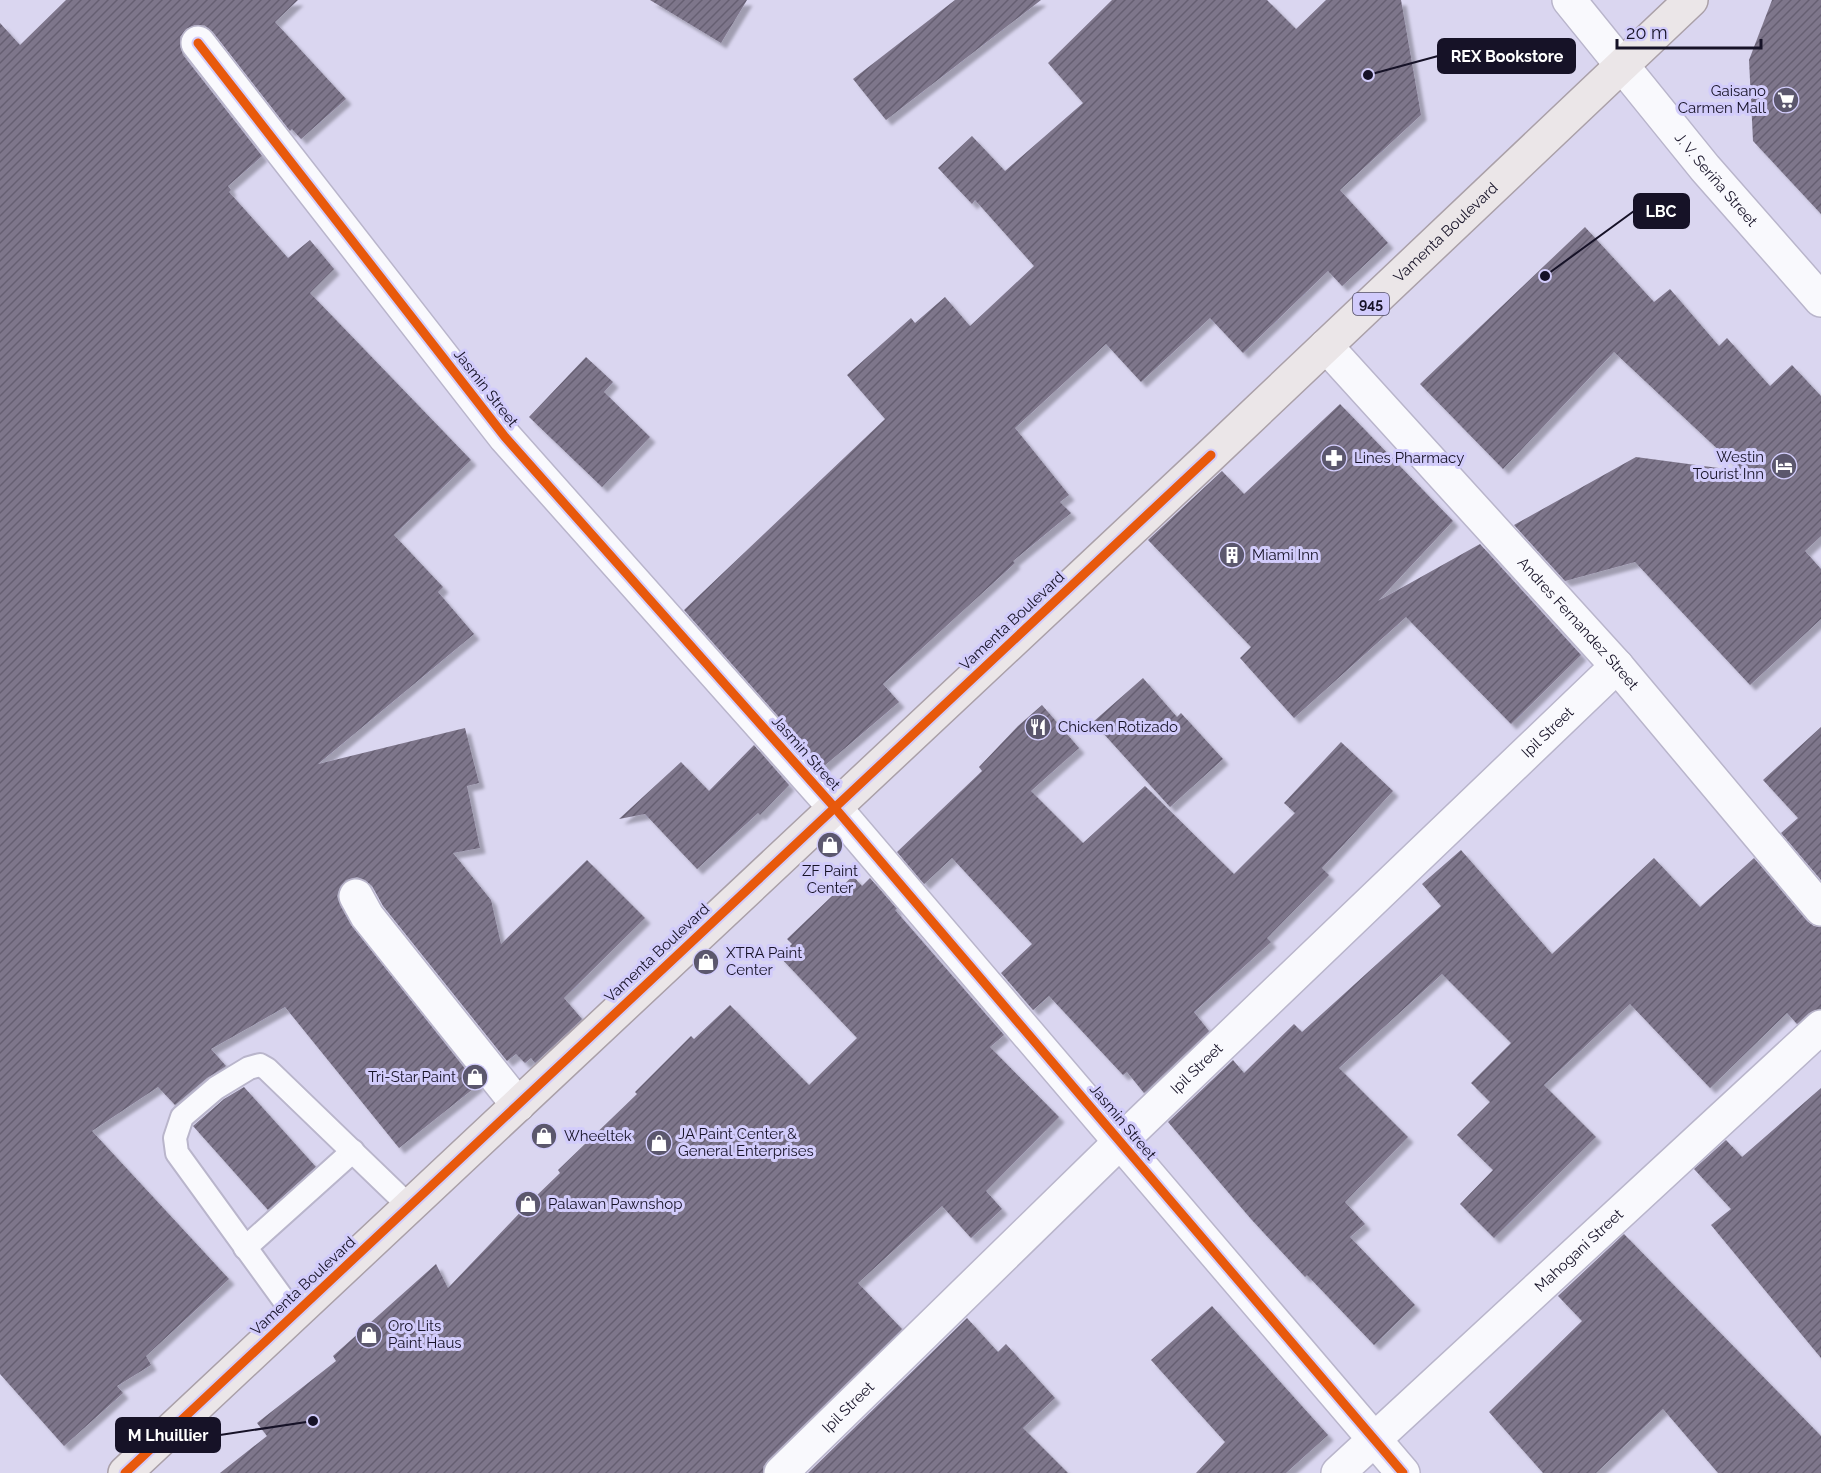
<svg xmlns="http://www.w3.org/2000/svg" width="1821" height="1473" viewBox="0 0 1821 1473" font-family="Raleway,sans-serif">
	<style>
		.building { fill: url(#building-hatch); filter: url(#shadow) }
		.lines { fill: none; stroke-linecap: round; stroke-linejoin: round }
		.lane-casing { stroke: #b9b5cb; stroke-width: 26 }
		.street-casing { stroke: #b9b5cb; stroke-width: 36 }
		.secondary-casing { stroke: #b9b5cb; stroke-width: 36 }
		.primary-casing { stroke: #aaa0a8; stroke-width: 36 }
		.lane { stroke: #f9f9fd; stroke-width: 22 }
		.street { stroke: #f9f9fd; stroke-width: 33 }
		.secondary { stroke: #f9f9fd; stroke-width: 33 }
		.primary { stroke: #ebe6e8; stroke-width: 33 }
		.cycleway-casing { stroke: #d2ccfb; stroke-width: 13 }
		.cycleway { stroke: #e8590c; stroke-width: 9 }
		.labels { text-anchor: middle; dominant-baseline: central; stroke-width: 6; stroke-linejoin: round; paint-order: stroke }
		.shield { fill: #d2ccfb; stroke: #4e4a67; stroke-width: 1.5 }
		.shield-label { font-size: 14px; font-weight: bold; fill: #161227 }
		.poi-label { font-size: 15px; fill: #161227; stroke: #d2ccfb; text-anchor: start }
		.street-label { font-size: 15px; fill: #161227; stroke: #d2ccfb }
		.leader { fill: none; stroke: #161227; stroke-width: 2 }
		.callout-dot { fill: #161227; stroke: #d2ccfb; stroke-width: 2 }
		.callout { fill: #161227; stroke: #161227; stroke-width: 2 }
		.callout-label { font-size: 16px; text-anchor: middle; font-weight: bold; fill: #fff }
	</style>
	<defs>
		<pattern id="building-hatch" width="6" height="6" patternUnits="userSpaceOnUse" patternTransform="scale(1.5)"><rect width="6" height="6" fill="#7e768b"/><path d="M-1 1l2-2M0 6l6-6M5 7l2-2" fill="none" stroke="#665f72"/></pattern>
		<filter id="shadow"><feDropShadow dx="5.5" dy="5.5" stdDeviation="1.5" flood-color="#0004"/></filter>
	</defs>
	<rect width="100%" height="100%" fill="#dad6f0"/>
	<g class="building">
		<path d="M66,0H298L275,22L346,99L301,139L292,129L290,131L212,31L204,25H195L186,29L180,37V46L183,55L262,156L228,186L231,190L229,192L288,258L310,240L334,269L310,293L471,460L394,535L443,587L438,592L474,634L318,764L465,728L479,783L467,786L480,848L453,853L491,900L501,944L587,860L645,918L564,998L582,1019L535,1063L531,1058L525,1063L516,1054L507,1061L383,906L372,886L365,880L357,877L346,880L340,887L337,896L340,905L351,925L478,1085L399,1148L285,1007L211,1049L226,1066L207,1078L175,1105L158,1087L92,1131L229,1279L146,1356L151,1365L117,1386L123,1393L64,1446L0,1374V23L20,45Z"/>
		<path d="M650,0H747L721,43Z"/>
		<path d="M955,0H1041L886,120L853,79Z"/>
		<path d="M1112,0H1267L1296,29L1326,0H1401L1421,115L1340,190L1388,243L1342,286L1328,271L1243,353L1210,318L1141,382L1106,344L1015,428L1069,495L1060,502L1071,513L1013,561L1015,563L883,684L899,702L823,767L684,610L885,419L847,375L911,318L915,323L945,297L970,326L1034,266L975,200L972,204L938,168L972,136L1005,171L1083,103L1048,63Z"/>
		<path d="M1772,0H1821V214L1753,141L1749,60Z"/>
		<path d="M1585,227L1654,302L1670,289L1719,346L1727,338L1770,386L1792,365L1821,396V536L1805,551L1821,569V619L1750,685L1635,562L1565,581L1514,525L1636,457L1741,471L1614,352L1503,469L1420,384Z"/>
		<path d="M586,357L613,382L604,392L650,437L602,487L529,417Z"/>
		<path d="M1340,404L1453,521L1378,601L1480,544L1581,655L1511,724L1406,617L1294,718L1240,658L1251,647L1148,540L1222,471L1244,494Z"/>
		<path d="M1143,678L1177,717L1181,713L1223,759L1170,807L1093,722Z"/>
		<path d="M1042,705L1079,748L1031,791L1083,843L1145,786L1234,874L1295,813L1284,803L1341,742L1393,791L1322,868L1329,875L1267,938L1271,942L1194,1012L1209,1031L1144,1093L1127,1072L1123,1075L1049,996L1033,1010L1001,973L1032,944L952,858L924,884L897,852L982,771L979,767L1018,726Z"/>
		<path d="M1821,727V880L1781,833L1798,818L1763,780Z"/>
		<path d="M754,745L789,785L760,815L758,813L697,869L645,814L619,819L681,762L709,791Z"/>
		<path d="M1461,850L1552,954L1654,858L1700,907L1754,858L1807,921L1814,926L1821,927V1009L1809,1013L1797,1024L1787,1013L1710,1088L1630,1004L1544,1085L1596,1137L1494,1238L1460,1204L1493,1170L1457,1135L1490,1102L1471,1083L1511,1043L1442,974L1339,1068L1408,1137L1345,1202L1365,1224L1350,1237L1415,1305L1374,1345L1307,1275L1305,1277L1251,1219L1168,1122L1233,1060L1244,1073L1294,1024L1302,1032L1441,906L1422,884Z"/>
		<path d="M853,876L862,886L870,878L897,909L895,910L1004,1035L990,1047L1059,1117L986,1191L1002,1209L971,1238L942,1206L858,1283L902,1329L768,1460L763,1467V1473H220L267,1436L257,1423L336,1361L333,1356L436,1264L448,1288L532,1200L560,1173L558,1170L637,1094L635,1092L691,1036L694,1039L730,1005L809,1085L857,1038L779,956L792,944L787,939Z"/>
		<path d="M244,1087L316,1167L268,1210L193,1126L224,1099Z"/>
		<path d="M1821,1088V1358L1711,1225L1731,1209L1694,1169L1726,1140L1742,1157Z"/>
		<path d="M1624,1234L1821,1436V1473H1718L1663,1409L1596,1473H1543L1489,1412L1582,1321L1558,1296Z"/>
		<path d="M1212,1306L1328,1435L1286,1473H1196L1225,1442L1151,1360Z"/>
		<path d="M967,1318L998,1352L1006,1344L1055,1398L1023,1428L1068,1473H808Z"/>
	</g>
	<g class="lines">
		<g class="lane-casing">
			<g id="lane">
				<path d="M245,1248L353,1151"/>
				<path d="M294,1314L177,1153L175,1138L182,1117L216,1088L249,1068L260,1065L267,1069L409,1206"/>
			</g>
		</g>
		<g class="street-casing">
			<g id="street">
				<path d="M198,43L505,437L835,808L1403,1473"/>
				<path id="s1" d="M1326,346L1617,666L1821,909"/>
				<path d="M356,896L367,916L518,1105"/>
				<path id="s2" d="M781,1473L1120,1142L1617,666"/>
				<path id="s3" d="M1338,1473L1821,1027"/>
			</g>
		</g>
		<g class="secondary-casing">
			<g id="secondary">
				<path id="s4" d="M1569,0L1705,168L1821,300"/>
			</g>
		</g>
		<g class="primary-casing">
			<g id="primary">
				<path id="s5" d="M125,1473L1211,455L1691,0"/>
			</g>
		</g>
		<use href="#lane" class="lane"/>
		<use href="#street" class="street"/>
		<use href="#secondary" class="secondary"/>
		<use href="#primary" class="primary"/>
		<g class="cycleway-casing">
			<g id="cycleway">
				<path d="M198,43L505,437L835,808L1403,1473"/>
				<path d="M125,1473L1211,455"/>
			</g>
		</g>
		<use href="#cycleway" class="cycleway"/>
	</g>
	<defs>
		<g id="supermarket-disc" transform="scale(1.35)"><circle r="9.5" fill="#5b576d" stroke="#d2ccfb"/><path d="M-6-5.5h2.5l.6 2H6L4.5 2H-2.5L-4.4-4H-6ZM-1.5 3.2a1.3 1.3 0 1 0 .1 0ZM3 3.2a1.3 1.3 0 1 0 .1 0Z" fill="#fff"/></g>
		<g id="pharmacy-disc" transform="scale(1.35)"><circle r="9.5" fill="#5b576d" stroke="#d2ccfb"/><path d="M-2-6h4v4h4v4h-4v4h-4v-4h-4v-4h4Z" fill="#fff"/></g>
		<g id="hotel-disc" transform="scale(1.35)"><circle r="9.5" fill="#5b576d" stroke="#d2ccfb"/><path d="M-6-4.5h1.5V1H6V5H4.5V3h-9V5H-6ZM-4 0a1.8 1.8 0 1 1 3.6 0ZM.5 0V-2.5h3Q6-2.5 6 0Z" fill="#fff"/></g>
		<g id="building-disc" transform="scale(1.35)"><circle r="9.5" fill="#5b576d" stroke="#d2ccfb"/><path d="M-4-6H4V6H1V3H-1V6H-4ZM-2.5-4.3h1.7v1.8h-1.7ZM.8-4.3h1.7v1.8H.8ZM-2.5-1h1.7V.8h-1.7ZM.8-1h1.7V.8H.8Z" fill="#fff"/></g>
		<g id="restaurant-disc" transform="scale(1.35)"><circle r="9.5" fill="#5b576d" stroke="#d2ccfb"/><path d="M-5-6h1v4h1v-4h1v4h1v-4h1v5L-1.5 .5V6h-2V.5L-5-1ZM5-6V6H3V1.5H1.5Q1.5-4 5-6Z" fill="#fff"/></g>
		<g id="shop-disc" transform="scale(1.35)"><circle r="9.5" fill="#5b576d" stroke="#d2ccfb"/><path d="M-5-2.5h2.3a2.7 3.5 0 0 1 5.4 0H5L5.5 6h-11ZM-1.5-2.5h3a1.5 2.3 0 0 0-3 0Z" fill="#fff"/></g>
	</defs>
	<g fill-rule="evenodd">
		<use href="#supermarket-disc" x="1786" y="100"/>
		<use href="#pharmacy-disc" x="1334" y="458"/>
		<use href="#hotel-disc" x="1784" y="466"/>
		<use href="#building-disc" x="1232" y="555"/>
		<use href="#restaurant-disc" x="1038" y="727"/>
		<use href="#shop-disc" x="830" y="845"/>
		<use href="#shop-disc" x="706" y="962"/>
		<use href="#shop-disc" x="475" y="1077"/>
		<use href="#shop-disc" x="544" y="1136"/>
		<use href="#shop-disc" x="659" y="1143"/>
		<use href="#shop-disc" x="528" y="1204"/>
		<use href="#shop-disc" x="369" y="1335"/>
	</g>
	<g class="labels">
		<rect class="shield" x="1353" y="293" width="36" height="22" rx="4.5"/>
		<g class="shield-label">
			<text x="1371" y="304">945</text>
		</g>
		<g class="poi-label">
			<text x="1766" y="91" text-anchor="end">Gaisano<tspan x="1766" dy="17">Carmen Mall</tspan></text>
			<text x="1764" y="457" text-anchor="end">Westin<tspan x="1764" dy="17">Tourist Inn</tspan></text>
			<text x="1354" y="458">Lines Pharmacy</text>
			<text x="1252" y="555">Miami Inn</text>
			<text x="1058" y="727">Chicken Rotizado</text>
			<text x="830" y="871" text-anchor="middle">ZF Paint<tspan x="830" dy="17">Center</tspan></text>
			<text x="726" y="953">XTRA Paint<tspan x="726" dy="17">Center</tspan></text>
			<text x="456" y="1077" text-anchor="end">Tri-Star Paint</text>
			<text x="678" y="1134">JA Paint Center &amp;<tspan x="678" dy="17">General Enterprises</tspan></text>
			<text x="564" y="1136">Wheeltek</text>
			<text x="548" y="1204">Palawan Pawnshop</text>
			<text x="388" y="1326">Oro Lits<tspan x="388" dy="17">Paint Haus</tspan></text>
		</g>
		<g class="street-label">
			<text stroke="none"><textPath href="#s4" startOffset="232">J. V. Seriña Street</textPath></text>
			<text stroke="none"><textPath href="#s5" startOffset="1812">Vamenta Boulevard</textPath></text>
			<text transform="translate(486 388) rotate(52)">Jasmin Street</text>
			<text transform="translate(1012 621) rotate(-43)">Vamenta Boulevard</text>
			<text stroke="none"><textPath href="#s1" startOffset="375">Andres Fernandez Street</textPath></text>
			<text stroke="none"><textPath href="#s2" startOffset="1066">Ipil Street</textPath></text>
			<text transform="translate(806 753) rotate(48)">Jasmin Street</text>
			<text transform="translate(657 953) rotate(-43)">Vamenta Boulevard</text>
			<text stroke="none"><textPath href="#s2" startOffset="580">Ipil Street</textPath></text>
			<text transform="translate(1123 1122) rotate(50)">Jasmin Street</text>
			<text stroke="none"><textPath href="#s3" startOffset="328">Mahogani Street</textPath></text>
			<text transform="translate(303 1286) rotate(-43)">Vamenta Boulevard</text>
			<text stroke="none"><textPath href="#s2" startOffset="94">Ipil Street</textPath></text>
		</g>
	</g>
	<path class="leader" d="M1368 75L1438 56M1545 276L1634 211M313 1421L220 1435"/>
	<g class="callout-dot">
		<circle cx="1368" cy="75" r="6"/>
		<circle cx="1545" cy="276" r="6"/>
		<circle cx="313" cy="1421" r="6"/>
	</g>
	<g class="callout">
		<rect x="1438" y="39" width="137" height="34" rx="6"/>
		<rect x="1634" y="194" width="55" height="34" rx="6"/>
		<rect x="116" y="1418" width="104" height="34" rx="6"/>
	</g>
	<g class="callout-label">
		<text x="1507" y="62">REX Bookstore</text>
		<text x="1661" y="217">LBC</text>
		<text x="168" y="1441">M Lhuillier</text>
	</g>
	<path d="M1617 39v9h144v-9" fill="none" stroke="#161227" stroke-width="3"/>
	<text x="1626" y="39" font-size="18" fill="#161227" stroke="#d2ccfb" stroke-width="4.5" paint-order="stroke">20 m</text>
</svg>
